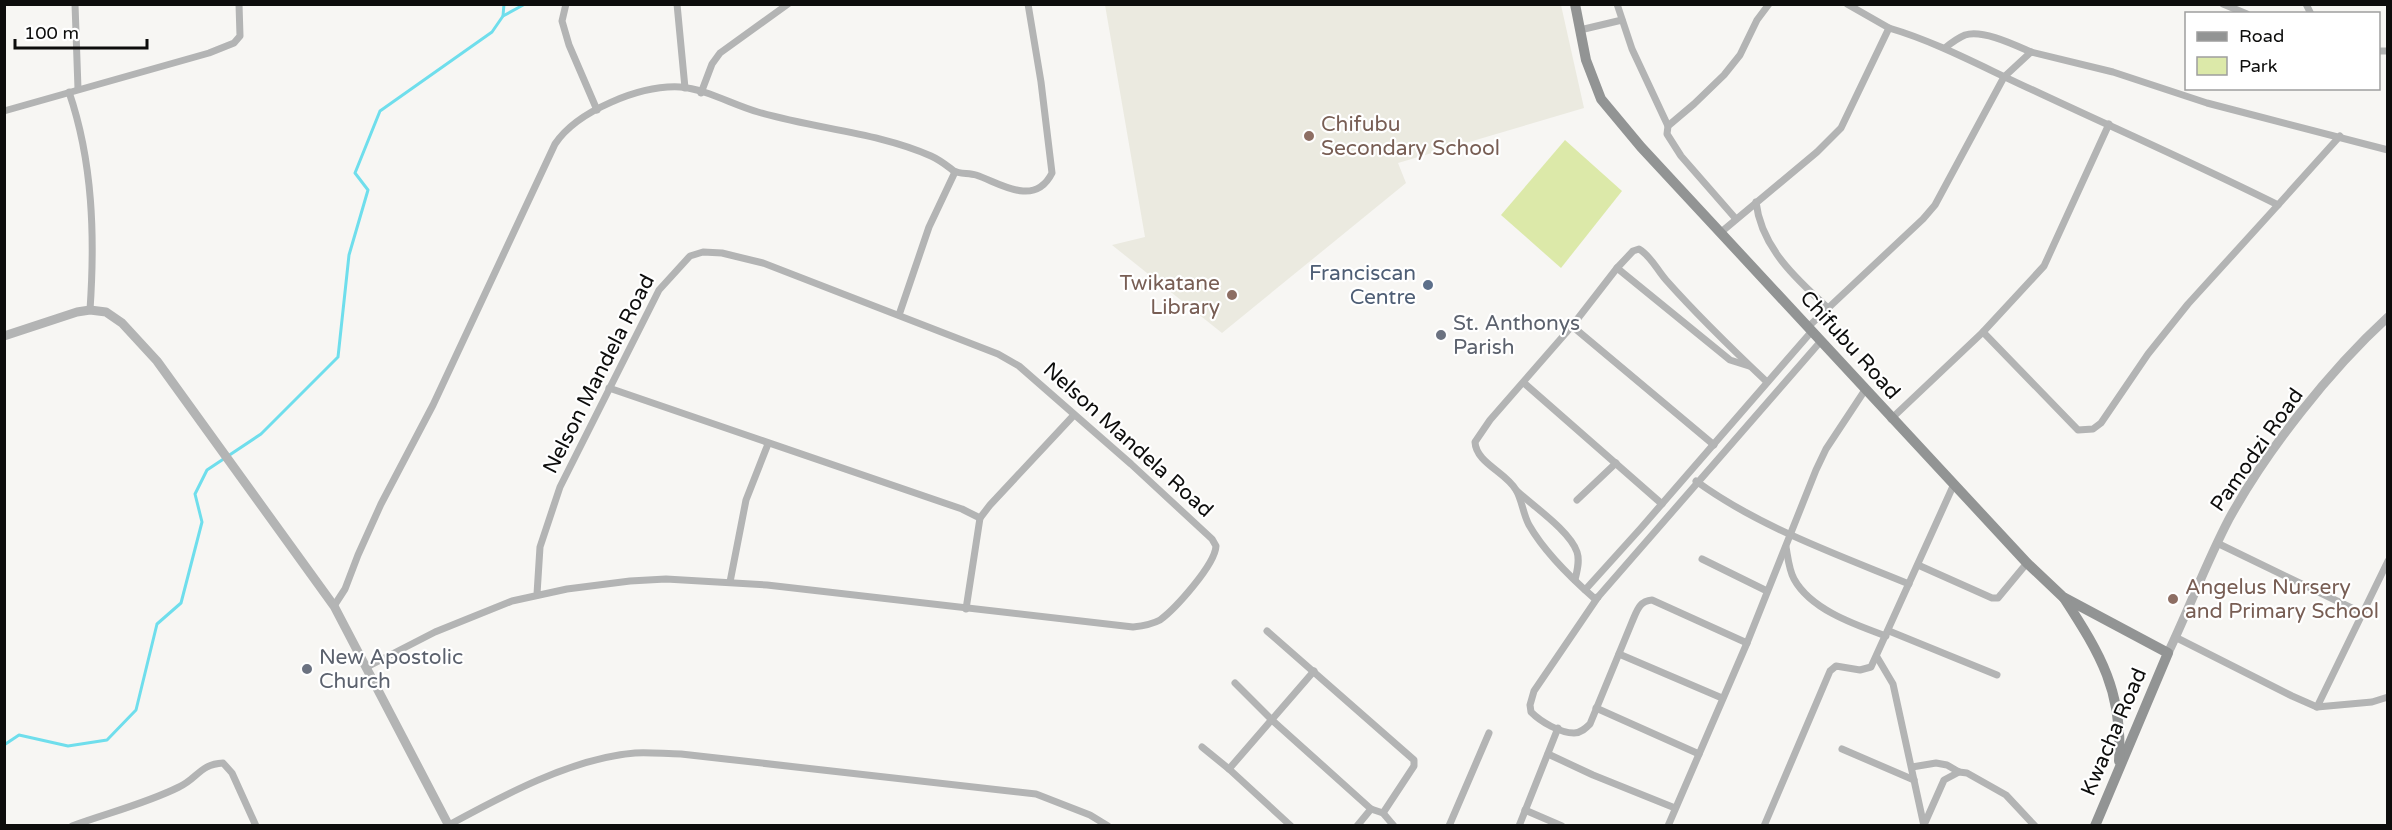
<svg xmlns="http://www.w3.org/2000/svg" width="2392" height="830" viewBox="0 0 2392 830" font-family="'Varela Round',sans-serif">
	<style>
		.built { fill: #ebeae0 }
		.green { fill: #dce9a9 }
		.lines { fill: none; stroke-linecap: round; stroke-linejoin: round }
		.stream { stroke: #6fdeec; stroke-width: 3 }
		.minor { stroke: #b3b4b4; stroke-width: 7 }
		.tertiary { stroke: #b3b4b4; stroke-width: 9 }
		.secondary { stroke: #929494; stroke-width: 10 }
		.education-dot { fill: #8d6e63; stroke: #fff; stroke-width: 2 }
		.service-dot { fill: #5c6f8a; stroke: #fff; stroke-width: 2 }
		.worship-dot { fill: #6b7280; stroke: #fff; stroke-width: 2 }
		.labels { text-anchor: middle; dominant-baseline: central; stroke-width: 4.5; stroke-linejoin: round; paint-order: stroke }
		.education-label { font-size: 21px; fill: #785e54; stroke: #fff; text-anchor: start }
		.service-label { font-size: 21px; fill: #4e5e75; stroke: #fff; text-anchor: end }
		.worship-label { font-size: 21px; fill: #5b616d; stroke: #fff; text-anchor: start }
		.street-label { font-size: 21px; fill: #0d0d0c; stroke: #fff }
	</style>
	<rect width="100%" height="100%" fill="#f7f6f3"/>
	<path class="built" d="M1105,5H1561L1584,108L1398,163L1406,183L1222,333L1112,245L1145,237Z"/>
	<path class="green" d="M1565,140L1622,191L1561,268L1501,215Z"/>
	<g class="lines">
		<g class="stream">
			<path d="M503,16L504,4"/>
			<path d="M4,745L19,735L68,746L107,740L136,710L157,624L181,603L202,522L195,494L207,470L261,434L338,357L349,255L368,190L355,173L380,111L492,32L503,16L525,4"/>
		</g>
		<g class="minor">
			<path d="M75,4L78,89"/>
			<path d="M566,4L562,21L569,45L597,110"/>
			<path d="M677,4L685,88"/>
			<path d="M1617,4L1632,49L1668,126"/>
			<path d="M1847,4L1889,28"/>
			<path d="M2223,4L2247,14"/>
			<path d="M2306,4L2311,14"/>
			<path d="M1580,30L1622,20"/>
			<path d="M1945,48C1951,43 1958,38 1965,35C1982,29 2015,45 2031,52"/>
			<path d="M2378,51H2388"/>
			<path d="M69,92C93,162 95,237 90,310"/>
			<path d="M701,93L712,64L720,53L788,4"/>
			<path d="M4,111L209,53L234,43L240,36L239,4"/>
			<path d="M1756,202C1761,247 1796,279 1828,308"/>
			<path d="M1736,219L1681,156L1667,134L1668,126L1694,104L1724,75L1740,55L1757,20L1769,4"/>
			<path d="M1720,233L1817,152L1841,128L1889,28C1940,43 1986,69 2035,91C2116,129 2198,165 2278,205L2340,136"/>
			<path d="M1617,268L1730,360L1749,366"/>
			<path d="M899,315L929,227L955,172"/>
			<path d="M1572,326L1714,445"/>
			<path d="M1808,327L1923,219L1935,205L2004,77L2031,52L2113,72L2207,103L2388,150"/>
			<path d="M1983,332L2078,430L2093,429L2101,423L2148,354L2188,304L2278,205"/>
			<path d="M1524,383L1662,504"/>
			<path d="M609,388L962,509L980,518L990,505L1074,415"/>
			<path d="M1891,419L1983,332L2044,266L2109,124"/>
			<path d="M1696,481C1759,527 1836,554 1909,584"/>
			<path d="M1517,491C1533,506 1570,531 1577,552C1580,561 1577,571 1575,580"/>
			<path d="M1577,500L1616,463"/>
			<path d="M2217,543L2362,613"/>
			<path d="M1786,547C1788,558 1789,570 1794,579C1811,610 1856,625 1886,636"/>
			<path d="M1702,559L1767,591"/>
			<path d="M1918,565L1992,598H1998L2027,563"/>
			<path d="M730,582L746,500L768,444"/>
			<path d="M1585,590L1641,528L1812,331"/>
			<path d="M1598,597L1594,598C1570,577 1545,553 1529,525C1523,514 1522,500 1516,490C1506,472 1476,463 1475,442L1490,420L1572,326L1617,268L1633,251L1639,249C1651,256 1657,270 1666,280C1698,316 1732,349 1767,382"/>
			<path d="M334,606L345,589L358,555L381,504L433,405L555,144C577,111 640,85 680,87C706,89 733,105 758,112C815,129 877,132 931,156C940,160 946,165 954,171C959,174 969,173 976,175C991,180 1007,190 1023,191C1037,192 1046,185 1052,173L1041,82L1028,4"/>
			<path d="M966,609L980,518"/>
			<path d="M1267,631L1414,760V766L1383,813"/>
			<path d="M1889,631L1997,675"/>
			<path d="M2175,637L2292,696L2317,707L2388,561"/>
			<path d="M1747,643L1652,600C1639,601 1637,611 1632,622L1590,724C1586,728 1581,733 1574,733C1560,733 1541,722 1531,712L1530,705L1534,691L1598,597L1821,341"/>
			<path d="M1619,654L1722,698"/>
			<path d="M1877,657L1893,684L1924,826"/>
			<path d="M367,667L435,632L512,601L567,589L630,581L666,579L767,585L1133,627C1142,626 1151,625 1160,620C1175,609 1215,565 1216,546L1212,539L1131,464L1019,366L998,354L763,263L722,253L703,252L690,256L659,290L560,487L540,547L537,594"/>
			<path d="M1235,683L1272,720L1371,809L1383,813L1394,826"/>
			<path d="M2317,707L2372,702L2388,697"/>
			<path d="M1596,708L1699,754"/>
			<path d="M1202,747L1229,769L1291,826"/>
			<path d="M1842,749L1914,780"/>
			<path d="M1548,754L1593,775L1675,808"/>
			<path d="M1912,767L1936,763L1947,765L1959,772L1967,773L2006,795L2035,826"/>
			<path d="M1229,769L1314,671"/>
			<path d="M1525,810L1562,826"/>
			<path d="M1924,825L1944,780L1959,772"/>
			<path d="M72,826C107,813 145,804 179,787C197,779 200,764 223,763L232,773L256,826"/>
			<path d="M447,826C502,796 572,758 635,753C650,752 666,754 681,754L1036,794L1090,815L1108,826"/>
			<path d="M1357,826L1371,809"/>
			<path d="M1449,826L1489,733"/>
			<path d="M1519,826L1558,728"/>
			<path d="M1668,826L1747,643L1816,470L1826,449L1865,390"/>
			<path d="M1764,826L1830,671L1836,666L1860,670L1871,667L1954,484"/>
		</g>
		<g class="tertiary">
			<path d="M4,336L77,312L90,310L106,312L122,323L157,361L334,606L449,826"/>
			<path d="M2168,653C2189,609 2206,563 2229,519C2267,450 2329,371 2388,317"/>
		</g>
		<g class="secondary">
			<path d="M1575,4L1586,60L1601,99L1641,147L2027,563L2063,597L2168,653L2095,826"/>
			<path d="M2064,598C2101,655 2123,692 2119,761"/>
		</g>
	</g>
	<g class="education-dot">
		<circle cx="1309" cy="136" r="6"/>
		<circle cx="1232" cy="295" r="6"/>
		<circle cx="2173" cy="599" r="6"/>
	</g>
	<circle class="service-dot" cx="1428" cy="285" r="6"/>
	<g class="worship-dot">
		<circle cx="1441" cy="335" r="6"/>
		<circle cx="307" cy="669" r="6"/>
	</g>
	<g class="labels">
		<g class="education-label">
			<text x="1321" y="124">Chifubu<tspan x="1321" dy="24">Secondary School</tspan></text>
			<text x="1220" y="283" text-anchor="end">Twikatane<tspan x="1220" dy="24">Library</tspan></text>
			<text x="2185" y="587">Angelus Nursery<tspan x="2185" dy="24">and Primary School</tspan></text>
		</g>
		<g class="service-label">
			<text x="1416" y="273">Franciscan<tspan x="1416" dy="24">Centre</tspan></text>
		</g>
		<g class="worship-label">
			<text x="1453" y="323">St. Anthonys<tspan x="1453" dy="24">Parish</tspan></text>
			<text x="319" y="657">New Apostolic<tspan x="319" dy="24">Church</tspan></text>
		</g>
		<g class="street-label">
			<text transform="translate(1850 345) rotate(48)">Chifubu Road</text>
			<text transform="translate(599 374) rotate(-63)">Nelson Mandela Road</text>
			<text transform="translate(1128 440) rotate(42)">Nelson Mandela Road</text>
			<text transform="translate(2257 450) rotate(-55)">Pamodzi Road</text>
			<text transform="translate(2114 732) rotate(-67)">Kwacha Road</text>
		</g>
	</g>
	<rect width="2392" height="830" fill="none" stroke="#0d0d0c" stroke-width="12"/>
	<rect x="2185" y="12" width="195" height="78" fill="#ffffff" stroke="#9e9e9e" stroke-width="1.5"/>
	<rect x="2197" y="32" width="30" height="9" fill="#929494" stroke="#9e9e9e" stroke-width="1.5"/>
	<text x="2239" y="42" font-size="18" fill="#0d0d0c">Road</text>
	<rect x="2197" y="57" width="30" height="18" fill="#dce9a9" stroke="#9e9e9e" stroke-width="1.5"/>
	<text x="2239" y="72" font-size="18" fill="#0d0d0c">Park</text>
	<path d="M15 39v9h132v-9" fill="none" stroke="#0d0d0c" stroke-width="3"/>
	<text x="24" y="39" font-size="18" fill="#0d0d0c" stroke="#ffffff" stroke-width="4.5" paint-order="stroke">100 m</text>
</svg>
